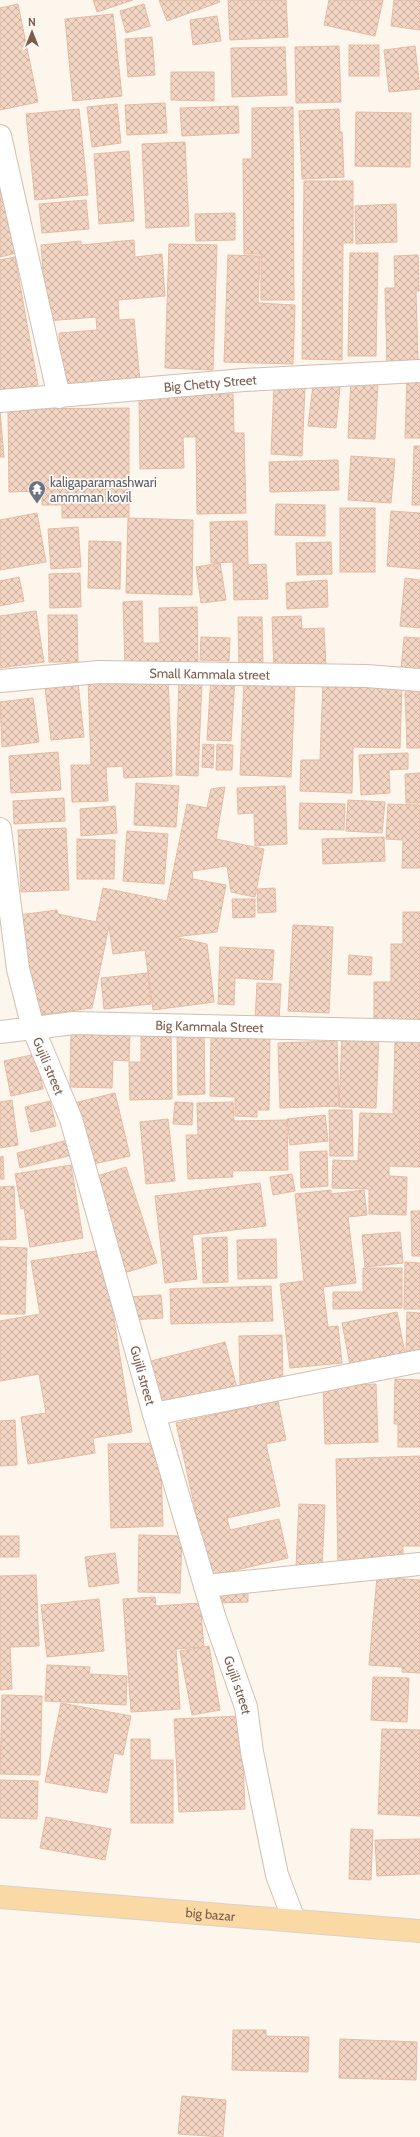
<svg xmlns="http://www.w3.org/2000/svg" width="420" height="2137" viewBox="0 0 420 2137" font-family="Cabin,sans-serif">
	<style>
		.building { fill: url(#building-cross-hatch); stroke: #e6bba3 }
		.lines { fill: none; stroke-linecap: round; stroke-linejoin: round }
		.minor-casing { stroke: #d1beb0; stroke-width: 24 }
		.major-casing { stroke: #dad1cd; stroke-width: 24 }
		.minor { stroke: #fff; stroke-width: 22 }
		.major { stroke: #fbd9a5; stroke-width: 22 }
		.labels { text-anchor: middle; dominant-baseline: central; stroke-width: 3.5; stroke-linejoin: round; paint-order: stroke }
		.street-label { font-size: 13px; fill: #7a5c4d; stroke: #fffaf3 }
		.worship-label { font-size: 13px; fill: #5b616d; stroke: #fffaf3; text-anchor: start }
	</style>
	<defs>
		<pattern id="building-cross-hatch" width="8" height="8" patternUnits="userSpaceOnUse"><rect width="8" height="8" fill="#f3d5c3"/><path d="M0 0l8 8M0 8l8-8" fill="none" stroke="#cab0a1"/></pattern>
	</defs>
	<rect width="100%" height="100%" fill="#fdf6ec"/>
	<g class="building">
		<path d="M93,0H133L97,12Z"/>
		<path d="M159,0H219L220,2L167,21Z"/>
		<path d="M228,0H286L288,37L230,40Z"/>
		<path d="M329,0H383L375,36L324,25Z"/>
		<path d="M394,0H420V30L391,26Z"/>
		<path d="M18,4L38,102L0,110V8Z"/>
		<path d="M144,4L150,26L126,33L120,11Z"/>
		<path d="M113,14L122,96L73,101L65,19Z"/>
		<path d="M217,16L221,41L193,45L190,20Z"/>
		<path d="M152,37L155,75L128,77L125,39Z"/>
		<rect x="349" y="45" width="30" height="31"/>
		<path d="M339,46L341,102L296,103L295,47Z"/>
		<path d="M415,46L420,89L389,92L384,50Z"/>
		<path d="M285,47L287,95L232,97L231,48Z"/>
		<path d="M171,72H214V101L171,100Z"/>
		<path d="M165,103L167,133L127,135L125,105Z"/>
		<path d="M117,104L121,143L92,147L87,107Z"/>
		<path d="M238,106L239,133L182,136L180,108Z"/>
		<path d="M293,107L294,300H261V254H244L243,159H252V108Z"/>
		<path d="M79,109L88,195L35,200L26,114Z"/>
		<path d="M339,109L340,132H342L344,177L302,179L299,111Z"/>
		<path d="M356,112L411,113L410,167L355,166Z"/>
		<path d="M185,142L189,226L146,228L142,144Z"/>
		<path d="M129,151L134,221L99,224L94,154Z"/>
		<path d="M0,160L21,252L0,257Z"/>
		<path d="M304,181H353V243H343L342,360L302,359Z"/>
		<path d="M86,200L89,229L42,233L39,204Z"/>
		<path d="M396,204L397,242L356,244L355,206Z"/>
		<path d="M235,213V240L196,241L195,214Z"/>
		<path d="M134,240L135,257L162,254L165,296L118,300L119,320L134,319L140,381L63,387L59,333L97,330L96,317L47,321L41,245L81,241V245Z"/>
		<path d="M169,244L217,245L213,370L165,368Z"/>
		<path d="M350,253H378L376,356H348Z"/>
		<path d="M228,255L260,256L258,303L295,305L293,364L224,362Z"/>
		<path d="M418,255L419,291H416L418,363H387L385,288H395L394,256Z"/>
		<path d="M15,257L38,385L0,392V260Z"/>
		<path d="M407,379H420V438H405Z"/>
		<path d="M351,380L378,381L375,439L348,438Z"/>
		<path d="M313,385L340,387L336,428L308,426Z"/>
		<path d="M274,386L305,387L302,456L271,454Z"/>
		<path d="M233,394L234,433H244L246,513L197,514L196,437H183L184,468L140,469L139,395Z"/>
		<path d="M129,408V517L62,518V505H42V491L9,492L8,409Z"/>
		<path d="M0,411L4,457H0Z"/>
		<path d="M414,446H420V505H412Z"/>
		<path d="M351,456L395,459L391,503L348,500Z"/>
		<path d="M338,460L339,490L270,492L269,462Z"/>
		<path d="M276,504L325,505V536L275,535Z"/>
		<rect x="340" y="508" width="35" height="64"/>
		<path d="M391,511L420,513V569L387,566Z"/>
		<path d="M37,513L46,562L0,570V520Z"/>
		<path d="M128,518L193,520L192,595L126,593Z"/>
		<path d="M247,521L248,565L266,564L268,599L234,600L233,562L211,563L210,522Z"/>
		<path d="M78,527L81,567L51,569L48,529Z"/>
		<path d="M89,541L121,542L120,589L88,588Z"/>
		<path d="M331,542L332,574L297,575L296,543Z"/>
		<path d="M220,563L226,600L201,603L196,567Z"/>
		<path d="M80,573L81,607L50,608L49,574Z"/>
		<path d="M19,577L24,601L0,606V581Z"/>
		<path d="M405,578L420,580V628L400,626Z"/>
		<path d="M327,580L328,607L287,609L286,583Z"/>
		<path d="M142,601L143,643H160L159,608L197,607L198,663L125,665L123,602Z"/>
		<path d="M36,611L44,662L0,668V616Z"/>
		<path d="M48,615H77L78,662H49Z"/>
		<path d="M301,616L302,629L324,628L326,666L274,669L272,617Z"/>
		<path d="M238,617H262L263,667H239Z"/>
		<path d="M201,637L230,638L229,661L200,660Z"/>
		<path d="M404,637L420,638V672L401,670Z"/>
		<path d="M168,676L172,776L124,778L123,766L106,767L108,801L72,802L71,765H91L88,679Z"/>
		<path d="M211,677L235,678L231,741L207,740Z"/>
		<path d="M244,679L295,681L291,777L240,775Z"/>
		<path d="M179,680L202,681L198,776L176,775Z"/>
		<path d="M323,681L402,684L400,748L353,747L352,793L300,791L301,760H320Z"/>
		<path d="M78,683L84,737L51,740L45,687Z"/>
		<path d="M420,691V748H407L405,692Z"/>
		<path d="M33,698L39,742L2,747L0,702Z"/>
		<path d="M203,744L214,745L213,768L202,767Z"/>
		<path d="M217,744L233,745L232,770H216Z"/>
		<path d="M58,752L61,790L11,793L9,756Z"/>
		<path d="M408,753V769L389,770L390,793L361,795L359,755Z"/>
		<path d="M420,773V803H406L405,774Z"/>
		<path d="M136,783L179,786L176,827L134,825Z"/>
		<path d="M285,786L287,844L255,846L254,813L238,814L237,788Z"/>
		<path d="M225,787L216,839L264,849L255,897L231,892L227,866L192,871L193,879L226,885L217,932L174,937L207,944L214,1002L153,1010L145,950L113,954L109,926L92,1008L32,1016L19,915L57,910L58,914L96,922L103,888L167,901L187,804L207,808L211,789Z"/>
		<path d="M64,798L65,821L14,824L13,801Z"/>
		<path d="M348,800L385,802L382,833L346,831Z"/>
		<path d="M300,803L345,804L344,830L299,829Z"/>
		<path d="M388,804L420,805V868H402L403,840L386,839Z"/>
		<path d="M115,806L117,833L81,836L80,809Z"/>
		<path d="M66,828L69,890L21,892L18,830Z"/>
		<path d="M127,831L168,834L164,884L123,881Z"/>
		<path d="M384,837L385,861L323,864L322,839Z"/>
		<path d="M77,839L115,840L114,879H77Z"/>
		<path d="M275,888L276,912L258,913L257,889Z"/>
		<path d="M232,899H255V917L233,918Z"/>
		<path d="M403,912H420V1024H374V982H391V944H403Z"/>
		<path d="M293,925L333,927L329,1013L288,1011Z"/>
		<path d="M220,947L274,950L272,980L235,978L234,1005L218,1004Z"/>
		<path d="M349,955L372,957L371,975L348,974Z"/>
		<path d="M148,973L151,1004L104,1009L101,978Z"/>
		<path d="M257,983L281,984L279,1022L255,1021Z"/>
		<path d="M71,1030L130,1032L129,1061L113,1060L112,1088L70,1087Z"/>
		<path d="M177,1031H204L205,1094L178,1095Z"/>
		<path d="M141,1035H171L172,1099L130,1100L129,1062H141Z"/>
		<path d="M342,1036L379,1037L376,1108L339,1107Z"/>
		<path d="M211,1037L270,1038L269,1110H257V1117L235,1116V1097L210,1096Z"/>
		<path d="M337,1041L339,1106L280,1108L278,1043Z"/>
		<path d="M395,1041L420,1042V1167L389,1166V1176L407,1177L406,1215L369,1214V1189L332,1188L333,1160L358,1161L360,1113L393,1114Z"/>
		<path d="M36,1054L43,1089L11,1096L4,1061Z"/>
		<path d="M115,1093L130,1156L89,1165L74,1103Z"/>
		<path d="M12,1100L18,1145L0,1148V1102Z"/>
		<path d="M50,1101L56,1126L31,1132L25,1107Z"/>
		<path d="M175,1102L193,1103L192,1125L173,1124Z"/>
		<path d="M233,1102L234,1121L287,1120L288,1170L232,1171L233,1177L188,1179L186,1135H198L197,1103Z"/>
		<path d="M329,1110H352L353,1156H330Z"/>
		<path d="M325,1115L328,1141L290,1145L287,1119Z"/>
		<path d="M168,1119L175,1181L146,1184L140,1122Z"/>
		<path d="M68,1140L72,1155L20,1168L17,1153Z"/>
		<path d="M327,1151L328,1186L301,1188L300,1152Z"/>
		<path d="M3,1156L4,1179H0V1157Z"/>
		<path d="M71,1165L83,1238L30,1247L24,1208L21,1209L15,1174Z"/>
		<path d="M126,1167L157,1263L124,1273L94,1177Z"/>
		<path d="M292,1174L295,1191L273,1195L270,1177Z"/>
		<path d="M260,1183L266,1226L192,1235L197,1279L165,1283L155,1196Z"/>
		<path d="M14,1186L16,1239L0,1240V1187Z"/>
		<path d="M331,1190V1194L364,1190L367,1215L348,1217L356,1283L323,1287L328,1327L338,1326L342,1363L290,1368L280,1284L304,1281L295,1194Z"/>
		<path d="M411,1211H420V1256H412Z"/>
		<path d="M400,1232L403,1263L365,1267L362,1235Z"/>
		<path d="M227,1237L228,1282L203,1283L202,1238Z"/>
		<path d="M276,1239L277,1278L238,1279L237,1240Z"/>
		<path d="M0,1247L27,1248L25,1314H0Z"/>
		<path d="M103,1250L132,1432L93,1438L95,1453L28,1464L21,1417L46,1413L39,1374L0,1381V1321L40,1314L31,1261Z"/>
		<path d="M405,1262L420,1263V1309H404Z"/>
		<path d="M363,1268H402V1308L333,1309V1292H363Z"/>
		<path d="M271,1286L273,1321L171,1324L170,1289Z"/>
		<path d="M161,1295L163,1318L129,1320L127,1297Z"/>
		<path d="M397,1312L405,1353L350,1365L342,1323Z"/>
		<path d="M407,1312L420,1313V1352H406Z"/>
		<path d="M282,1335L283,1384L240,1385L239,1336Z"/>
		<path d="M225,1342L237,1388L185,1401L183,1396L157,1403L147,1362Z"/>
		<path d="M395,1379L420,1380V1447H398V1424H394Z"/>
		<path d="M376,1384L378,1442L325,1444L323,1386Z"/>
		<path d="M278,1401L286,1440L266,1444L280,1506L227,1518L230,1530L279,1519L288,1558L210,1576L176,1423Z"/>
		<path d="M15,1420L17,1465L0,1466V1421Z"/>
		<path d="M160,1443L163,1526L111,1528L108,1444Z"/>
		<path d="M420,1456V1546H403V1561L338,1563L336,1459Z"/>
		<path d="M299,1504L325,1505L322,1567L296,1566Z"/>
		<path d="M139,1535L182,1536L180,1593L138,1592Z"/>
		<rect x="0" y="1536" width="19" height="21"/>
		<path d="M115,1553L119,1583L89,1587L85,1557Z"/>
		<path d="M36,1575L39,1646L10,1647L12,1689L0,1690V1576Z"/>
		<path d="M377,1577L420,1580V1673L402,1672V1667L369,1665Z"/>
		<path d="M217,1588H248V1602L217,1603Z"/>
		<path d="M155,1597L156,1606L200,1603L204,1647L176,1649L180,1709L131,1712L123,1599Z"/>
		<path d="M99,1599L104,1651L47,1657L41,1605Z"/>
		<path d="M209,1646L220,1710L192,1715L180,1651Z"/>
		<path d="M47,1665L90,1667L89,1674L127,1676L126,1705L45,1701Z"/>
		<path d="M373,1677L409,1678L407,1722L371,1720Z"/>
		<path d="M2,1695L42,1696L40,1775L0,1774Z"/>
		<path d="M61,1703L131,1716L123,1755L114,1753L107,1793L45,1782Z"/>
		<path d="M241,1716L245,1809L179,1812L174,1719Z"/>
		<path d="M382,1729L420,1730V1816L378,1814Z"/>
		<path d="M131,1739H150V1760H173V1823H131Z"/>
		<path d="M0,1780L38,1781L37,1819L0,1818Z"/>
		<path d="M46,1817L111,1829L105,1860L40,1848Z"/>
		<path d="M351,1829L373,1830L371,1880L349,1879Z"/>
		<path d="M420,1839V1874L377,1876L375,1840Z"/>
		<path d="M233,2030H266V2036L309,2037L308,2072L232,2070Z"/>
		<path d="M340,2039L417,2042L416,2080L339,2078Z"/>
		<path d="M182,2096L226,2100L223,2137L178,2134Z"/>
	</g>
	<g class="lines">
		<g class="minor-casing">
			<g id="minor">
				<path d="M0,136L59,397"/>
				<path id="s1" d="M0,401L244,380L420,371"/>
				<path id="s2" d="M0,681L99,672L366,676L420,680"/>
				<path id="s3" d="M0,829L18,969L33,1028L71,1119L154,1414L214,1616L246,1707L252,1752L277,1875L294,1920"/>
				<path id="s4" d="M0,1032L74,1023L420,1031"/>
				<path d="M154,1414L420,1361"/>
				<path d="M205,1586L420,1564"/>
			</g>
		</g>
		<g class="major-casing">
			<g id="major">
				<path id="s5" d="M0,1897L420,1931"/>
			</g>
		</g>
		<use href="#minor" class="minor"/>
		<use href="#major" class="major"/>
	</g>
	<defs>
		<g id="temple-pin" transform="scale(0.9)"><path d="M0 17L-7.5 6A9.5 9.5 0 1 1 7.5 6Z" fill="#6b7280" stroke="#fffaf3"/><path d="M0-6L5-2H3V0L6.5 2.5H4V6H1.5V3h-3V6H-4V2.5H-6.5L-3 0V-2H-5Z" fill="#fff"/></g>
	</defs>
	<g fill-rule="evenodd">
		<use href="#temple-pin" x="37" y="489"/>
	</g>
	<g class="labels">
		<g class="street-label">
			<text stroke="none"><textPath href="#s1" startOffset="211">Big Chetty Street</textPath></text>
			<text stroke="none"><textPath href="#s2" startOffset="210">Small Kammala street</textPath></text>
			<text stroke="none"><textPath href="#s4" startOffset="210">Big Kammala Street</textPath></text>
			<text stroke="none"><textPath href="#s3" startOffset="243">Gujili street</textPath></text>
			<text stroke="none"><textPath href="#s3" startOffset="567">Gujili street</textPath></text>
			<text stroke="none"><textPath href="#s3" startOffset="891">Gujili street</textPath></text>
			<text stroke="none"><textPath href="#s5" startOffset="211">big bazar</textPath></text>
		</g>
		<g class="worship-label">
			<text x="50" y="482">kaligaparamashwari<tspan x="50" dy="15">ammman kovil</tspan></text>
		</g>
	</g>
	<g transform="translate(32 32)" stroke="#fffaf3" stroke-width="3" paint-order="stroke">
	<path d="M0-3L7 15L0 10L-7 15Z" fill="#7a5c4d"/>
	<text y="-6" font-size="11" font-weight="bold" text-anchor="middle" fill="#7a5c4d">N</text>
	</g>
</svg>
